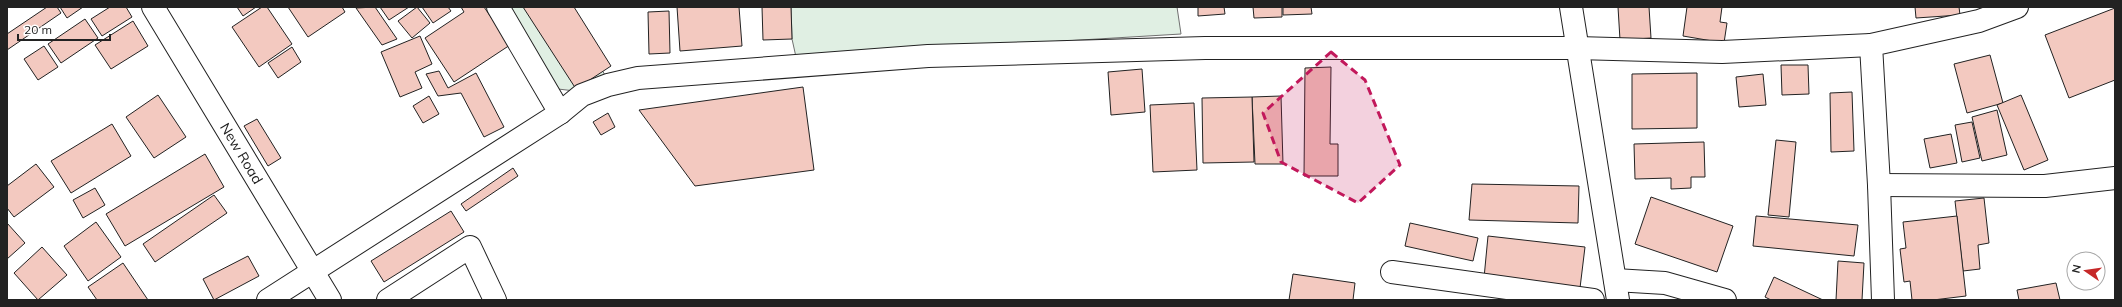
<svg xmlns="http://www.w3.org/2000/svg" width="2122" height="307" viewBox="0 0 2122 307" font-family="Mulish,sans-serif">
	<style>
		.green { fill: #e0efe3; stroke: #6f6f6f }
		.building { fill: #f3c9c0; stroke: #222 }
		.lines { fill: none; stroke-linecap: round; stroke-linejoin: round }
		.minor-casing { stroke: #222; stroke-width: 24 }
		.minor { stroke: #fff; stroke-width: 22 }
		.marked { fill: #c2185b; fill-opacity: 0.2; stroke: #c2185b; stroke-width: 3; stroke-dasharray: 8 5; stroke-linejoin: round }
		.labels { text-anchor: middle; dominant-baseline: central; stroke-width: 3; stroke-linejoin: round; paint-order: stroke }
		.street-label { font-size: 14px; fill: #222; stroke: #fff }
	</style>
	<rect width="100%" height="100%" fill="#fff"/>
	<g class="green">
		<path d="M508,7H564L605,75L575,91L558,89Z"/>
		<path d="M791,7H1177L1181,34L796,57L792,39Z"/>
	</g>
	<g class="building">
		<path d="M47,7H57L61,13L7,50V34Z"/>
		<path d="M60,7H83L67,18Z"/>
		<path d="M110,7H126L132,17L102,36L91,19Z"/>
		<path d="M237,7H256L243,16Z"/>
		<path d="M262,7H267L292,44L259,67L232,27Z"/>
		<path d="M288,7H342L345,12L308,37Z"/>
		<path d="M375,7L397,39L382,45L356,8Z"/>
		<path d="M380,7H409L389,20Z"/>
		<path d="M417,7L430,23L412,38L398,21Z"/>
		<path d="M422,7H448L451,11L433,23Z"/>
		<path d="M461,7H484L510,45L454,82L425,38L464,12Z"/>
		<path d="M523,7H574L611,66L576,89Z"/>
		<path d="M677,7H739L742,46L680,51Z"/>
		<path d="M762,7H791L792,39L763,40Z"/>
		<path d="M1198,7H1224L1225,14L1198,16Z"/>
		<path d="M1253,7H1282V17L1254,18Z"/>
		<path d="M1283,7H1311L1312,14L1283,15Z"/>
		<path d="M1618,7H1649L1651,38L1620,40Z"/>
		<path d="M1687,7H1722L1720,22L1727,23L1724,43L1683,36Z"/>
		<path d="M1915,7H1959L1960,15L1916,18Z"/>
		<path d="M2115,8V80L2069,98L2045,35Z"/>
		<path d="M669,11L670,53L649,54L648,12Z"/>
		<path d="M85,19L98,38L61,63L48,44Z"/>
		<path d="M133,21L148,46L111,69L95,45Z"/>
		<path d="M420,36L432,64L415,72L422,88L400,97L381,52Z"/>
		<path d="M44,46L58,67L38,80L24,59Z"/>
		<path d="M292,47L301,62L278,78L268,63Z"/>
		<path d="M1990,55L2003,103L1967,113L1954,64Z"/>
		<path d="M1781,65H1808L1809,94L1782,95Z"/>
		<path d="M1331,67L1330,144H1338V176H1304L1305,68Z"/>
		<path d="M1142,69L1145,112L1111,115L1108,72Z"/>
		<path d="M439,71L448,88L476,73L504,127L484,137L461,93L438,96L426,74Z"/>
		<path d="M1697,73V128L1632,129V74Z"/>
		<path d="M1763,74L1766,105L1739,107L1736,77Z"/>
		<path d="M803,87L814,170L695,186L639,110Z"/>
		<path d="M1852,92L1854,151L1831,152L1830,93Z"/>
		<path d="M158,95L186,137L154,158L126,117Z"/>
		<path d="M2021,95L2048,160L2024,170L1997,105Z"/>
		<path d="M429,96L439,114L423,123L413,106Z"/>
		<path d="M1281,96L1283,164H1255L1252,97Z"/>
		<path d="M1252,97L1254,162L1203,163L1202,98Z"/>
		<path d="M1194,103L1197,170L1153,172L1150,105Z"/>
		<path d="M1997,110L2007,155L1982,161L1972,117Z"/>
		<path d="M608,113L615,127L601,135L593,122Z"/>
		<path d="M257,119L281,158L268,166L244,126Z"/>
		<path d="M1972,122L1980,158L1962,162L1955,125Z"/>
		<path d="M112,124L131,156L71,193L51,161Z"/>
		<path d="M1951,134L1957,163L1930,168L1924,139Z"/>
		<path d="M1776,140L1796,142L1789,217L1768,215Z"/>
		<path d="M1704,142L1705,177H1691V188L1671,189V178L1635,179L1634,144Z"/>
		<path d="M205,154L224,187L125,246L106,214Z"/>
		<path d="M36,164L54,187L14,217L7,208V186Z"/>
		<path d="M513,168L518,176L466,211L461,204Z"/>
		<path d="M1472,184L1579,186L1578,223L1469,220Z"/>
		<path d="M95,188L105,205L83,218L73,200Z"/>
		<path d="M214,195L227,213L155,262L143,244Z"/>
		<path d="M1651,197L1733,226L1717,272L1635,244Z"/>
		<path d="M1984,198L1989,243L1978,245L1980,269L1963,271L1955,201Z"/>
		<path d="M451,211L464,232L384,282L371,261Z"/>
		<path d="M1756,216L1858,225L1854,256L1753,246Z"/>
		<path d="M1957,216L1966,296L1933,300H1912L1910,281L1904,282L1900,249L1906,248L1903,222Z"/>
		<path d="M96,222L121,257L88,281L64,246Z"/>
		<path d="M7,223L25,243L7,259Z"/>
		<path d="M1410,223L1478,238L1473,261L1405,246Z"/>
		<path d="M1488,236L1585,247L1580,288L1484,278Z"/>
		<path d="M42,247L67,275L38,300L14,273Z"/>
		<path d="M248,256L259,276L214,300L203,279Z"/>
		<path d="M1838,261L1864,263L1862,300H1836Z"/>
		<path d="M123,263L148,300H97L88,287Z"/>
		<path d="M1293,274L1355,283L1353,300H1289Z"/>
		<path d="M1774,277L1823,300H1771L1765,297Z"/>
		<path d="M2056,283L2060,300H2019L2017,290Z"/>
	</g>
	<g class="lines">
		<g class="minor-casing">
			<g id="minor">
				<path id="s1" d="M153,7L330,300"/>
				<path d="M498,7L560,113"/>
				<path d="M1571,7L1618,300"/>
				<path d="M1879,185L2045,186L2115,178"/>
				<path d="M1392,272L1593,300"/>
				<path d="M1615,280L1665,283L1725,300"/>
				<path d="M268,300L560,113L582,95L608,85L638,78L928,56L1205,48H1577L1722,52L1871,45"/>
				<path d="M388,300L470,247L495,300"/>
				<path d="M1883,300L1879,185L1871,45L1979,21L2017,7"/>
			</g>
		</g>
		<use href="#minor" class="minor"/>
	</g>
	<path class="marked" d="M1331,52L1365,80L1400,165L1358,203L1281,162L1263,113Z"/>
	<g class="labels">
		<g class="street-label">
			<text stroke="none"><textPath href="#s1" startOffset="171">New Road</textPath></text>
		</g>
	</g>
	<rect width="2122" height="307" fill="none" stroke="#222222" stroke-width="16"/>
	<g transform="translate(2086 271) rotate(283)"><circle r="19" fill="#ffffff" stroke="#a7a7a7"/>
	<path d="M0-3L7 15L0 10L-7 15Z" fill="#c62828"/>
	<text y="-6" font-size="11" font-weight="bold" text-anchor="middle" fill="#222222">N</text>
	</g>
	<path d="M18 34v6h92v-6" fill="none" stroke="#222222" stroke-width="2"/>
	<text x="24" y="34" font-size="12" fill="#222222" stroke="#ffffff" stroke-width="3" paint-order="stroke">20 m</text>
</svg>
